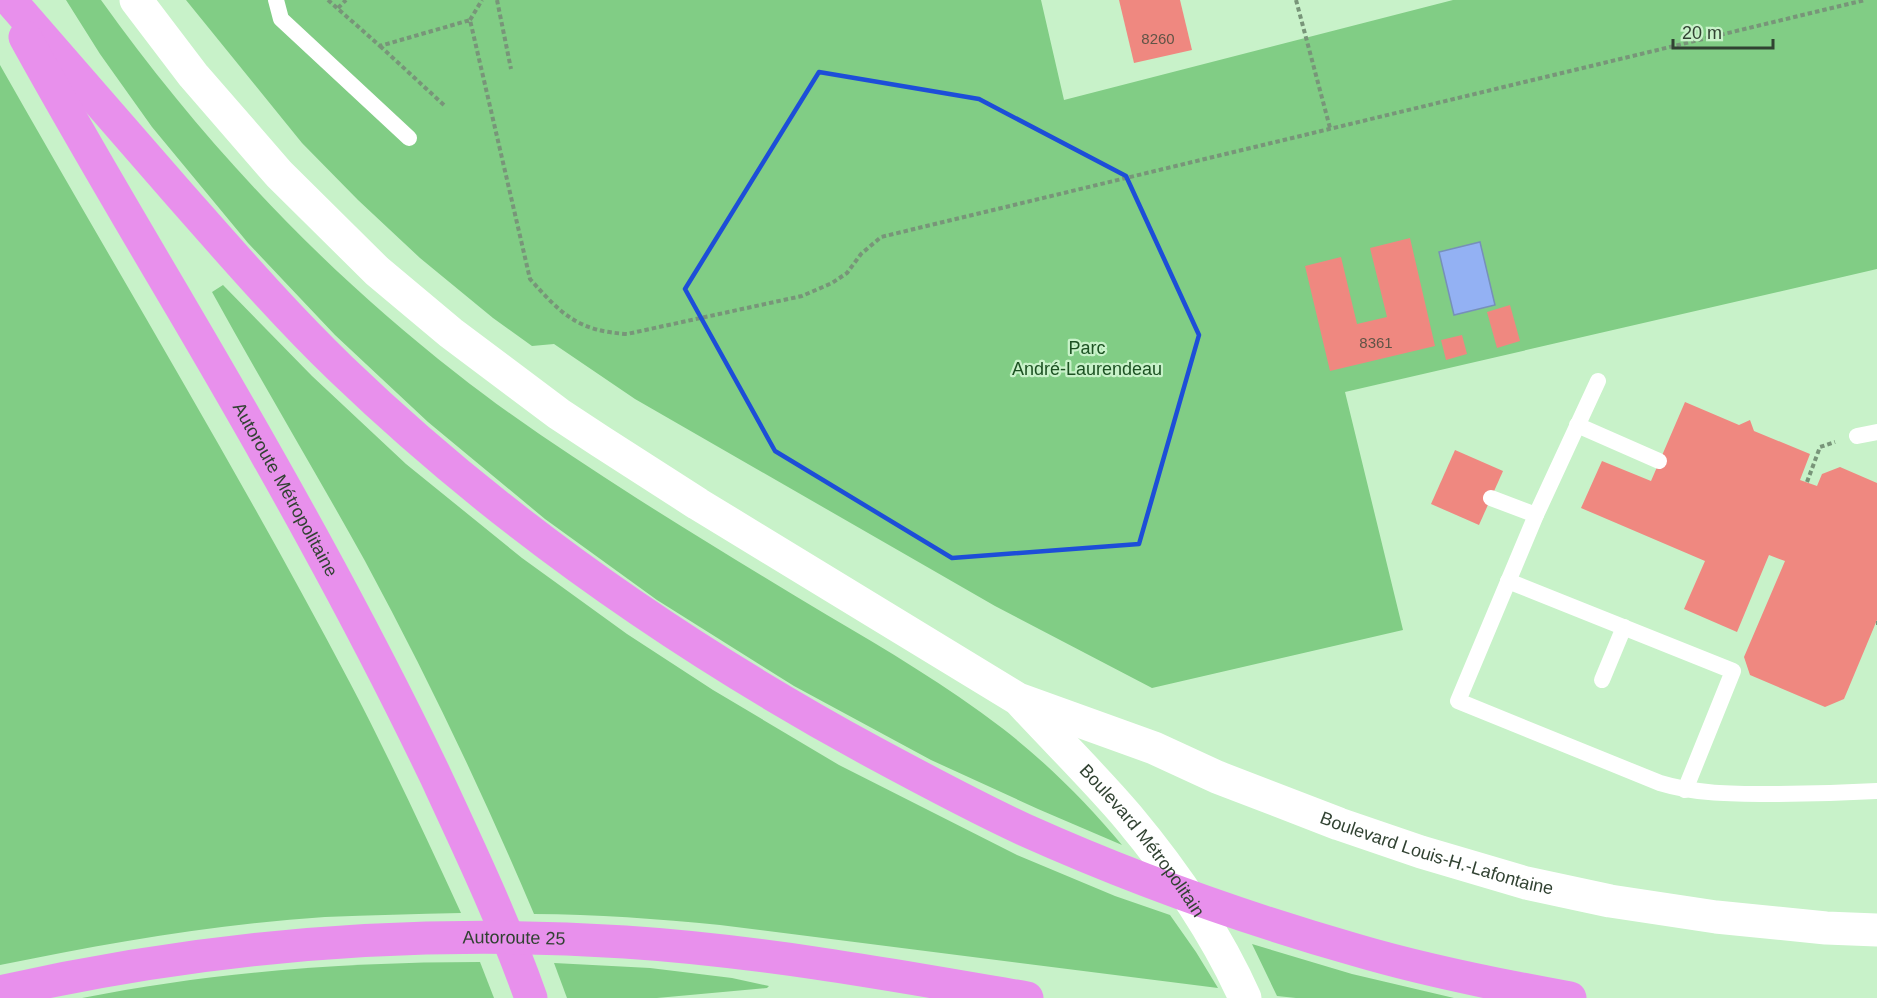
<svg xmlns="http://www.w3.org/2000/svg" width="1877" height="998" viewBox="0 0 1877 998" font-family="Arial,sans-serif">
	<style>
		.green { fill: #81cd85 }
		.water { fill: #93b1f3; stroke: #7690b9; stroke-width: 1.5 }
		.building { fill: #ef8880 }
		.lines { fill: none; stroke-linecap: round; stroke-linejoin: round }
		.path { stroke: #789579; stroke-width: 4; stroke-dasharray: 4.5 3; stroke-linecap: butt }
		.service { stroke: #fff; stroke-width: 16 }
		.secondary { stroke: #fff; stroke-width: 33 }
		.motorway { stroke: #e890ec; stroke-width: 33 }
		.marked { fill: none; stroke: #1d4ed8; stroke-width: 4.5; stroke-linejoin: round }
		.labels { text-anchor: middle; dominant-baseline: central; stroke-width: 4.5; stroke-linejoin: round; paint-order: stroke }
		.number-label { font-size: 15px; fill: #605446 }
		.park-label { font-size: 18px; fill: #1c5122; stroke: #c8f2c9 }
		.street-label { font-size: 18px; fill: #314232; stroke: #c8f2c9 }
	</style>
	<rect width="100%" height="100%" fill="#c8f2c9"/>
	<g class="green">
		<path d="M66,0H101C201,140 320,267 456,373C514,419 576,459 638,499C701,539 764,577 827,615C887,650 947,686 1002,728C1046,762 1086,802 1122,845L1038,809L931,760L794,686L657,600L545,519L428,422L335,335L248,243L152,127L100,54Z"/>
		<path d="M186,0H1041L1064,100L1453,0H1877V269L1345,392L1403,630L1152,688L995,606L635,399L554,344L532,346L493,318L420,258L358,200L302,143Z"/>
		<path d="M0,65C116,270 239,472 349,681C389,757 425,835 461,913C416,914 370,915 325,917C216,924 107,943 0,965Z"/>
		<path d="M223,285L312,376L406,464L522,558L627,634L713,690L839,765L1017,855L1115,896L1170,915L1196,952L1218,988L720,925C658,919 596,914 534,914C483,793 427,676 365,561C315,471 262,383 212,292Z"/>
		<path d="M1252,944L1352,974L1454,998H1296L1277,996Z"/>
		<path d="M480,962L494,998H82C212,972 347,962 480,962Z"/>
		<path d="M554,963L650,968L732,978L769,986L767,988L657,998H567Z"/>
	</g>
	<path class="water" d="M1480,242L1495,305L1454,315L1439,252Z"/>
	<g class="building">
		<path d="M1119,0H1180L1192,50L1134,63Z"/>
		<path d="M1410,238L1435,346L1330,371L1305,266L1341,257L1357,324L1387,317L1370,248Z"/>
		<path d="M1510,305L1520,341L1497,348L1487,312Z"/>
		<path d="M1462,335L1467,354L1446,360L1441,340Z"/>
		<path d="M1685,402L1739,425L1750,420L1754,431L1810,454L1800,480L1817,486L1822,474L1840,467L1877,483V620L1844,699L1825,707L1750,675L1744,657L1785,561L1769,555L1737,632L1684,609L1705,561L1581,508L1602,461L1651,481Z"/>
		<path d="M1455,450L1503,471L1479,525L1431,504Z"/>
	</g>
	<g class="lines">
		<g class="path">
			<path d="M328,0L380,46L470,20L530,279C562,315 578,331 627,334L802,296L832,283L847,273L861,254L881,237L1865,0"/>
			<path d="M497,0L511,69"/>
			<path d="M1296,0L1330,128"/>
			<path d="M338,8L346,0"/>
			<path d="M470,20L482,0"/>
			<path d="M380,46L445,106"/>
			<path d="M1807,482L1820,447L1835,442"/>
			<path d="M1876,623H1877"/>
		</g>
		<g class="service">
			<path d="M276,0L281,19L409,138"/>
			<path d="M1598,381L1536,515L1458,701L1660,783C1696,794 1732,794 1770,794C1806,794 1841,793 1877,791"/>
			<path d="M1577,425L1659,461"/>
			<path d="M1857,436L1877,432"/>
			<path d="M1491,498L1536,515"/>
			<path d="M1508,581L1733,671L1685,790"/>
			<path d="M1602,680L1624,627"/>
		</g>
		<g class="secondary">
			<path id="s1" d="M136,0L193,75L279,174L377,271L451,333L559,414L600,441L698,504L1018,699L1154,748L1217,777L1339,824L1421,852L1526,883L1610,901L1716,917L1826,928L1877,930"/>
			<path id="s2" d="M1022,703C1057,741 1094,777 1128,817C1174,872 1216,933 1245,998"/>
		</g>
		<g class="motorway">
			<path d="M10,0C66,65 123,129 179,194C232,254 283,313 341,369C499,521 680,647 873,752C923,779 973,806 1025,830C1132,878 1244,918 1356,950C1427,971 1498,985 1570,998"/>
			<path id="s3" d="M25,37C75,128 128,217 181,307C271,460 359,616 436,777C470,850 504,922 531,998"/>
			<path id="s4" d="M0,992C204,946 416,928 625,942C761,951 894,975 1027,998"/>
		</g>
	</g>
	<path class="marked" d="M819,72L979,99L1126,176L1199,335L1139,544L952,558L775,451L685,289Z"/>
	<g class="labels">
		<g class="number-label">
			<text x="1158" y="38">8260</text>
			<text x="1376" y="342">8361</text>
		</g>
		<g class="park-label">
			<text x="1087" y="348">Parc<tspan x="1087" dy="21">André-Laurendeau</tspan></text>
		</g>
		<g class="street-label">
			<text stroke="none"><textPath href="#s3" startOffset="522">Autoroute Métropolitaine</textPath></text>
			<text stroke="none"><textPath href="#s2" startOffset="183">Boulevard Métropolitain</textPath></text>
			<text stroke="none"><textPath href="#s1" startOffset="1582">Boulevard Louis-H.-Lafontaine</textPath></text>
			<text stroke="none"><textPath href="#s4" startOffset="518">Autoroute 25</textPath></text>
		</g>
	</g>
	<path d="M1673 39v9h100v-9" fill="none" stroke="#314232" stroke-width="3"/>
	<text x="1682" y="39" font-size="18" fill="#314232" stroke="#c8f2c9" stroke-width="4.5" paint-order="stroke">20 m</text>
</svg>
